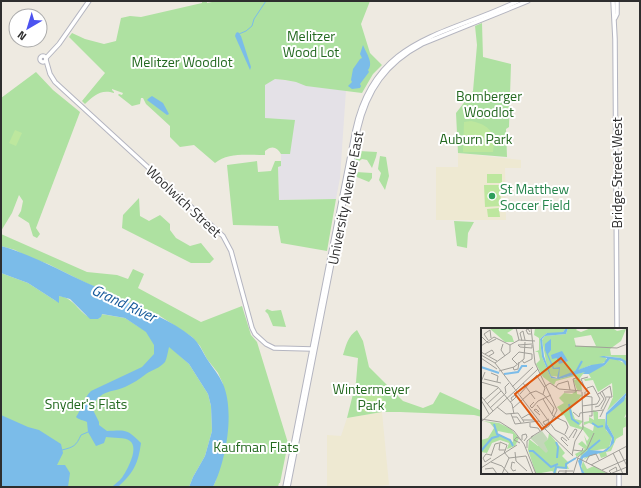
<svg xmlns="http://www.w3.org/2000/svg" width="641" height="488" viewBox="0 0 641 488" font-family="'Titillium Web',sans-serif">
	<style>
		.industrial { fill: #e4e1e7 }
		.education { fill: #eee9d2 }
		.green { fill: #aee1a1 }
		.pitch { fill: #bde79e }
		.water { fill: #7bbce9 }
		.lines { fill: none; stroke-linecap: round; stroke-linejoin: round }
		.stream { stroke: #7bbce9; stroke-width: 1 }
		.secondary-casing { stroke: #b4b5c0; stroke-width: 5.5 }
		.secondary { stroke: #fff; stroke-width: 3.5 }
		.leisure-dot { fill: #2e9e5b; stroke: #fff; stroke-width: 1.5 }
		.labels { text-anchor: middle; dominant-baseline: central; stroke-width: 4; stroke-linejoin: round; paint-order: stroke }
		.park-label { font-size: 14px; fill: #246920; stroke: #fff }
		.street-label { font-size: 14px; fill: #2e2e2e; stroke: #fff }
		.leisure-label { font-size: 14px; fill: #27864d; stroke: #fff; text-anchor: start }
		.water-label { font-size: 15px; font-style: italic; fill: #15599a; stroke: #fff }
		.inset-river { fill: none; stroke: #7bbce9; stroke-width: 2 }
		.inset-road { fill: none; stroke: #a19f99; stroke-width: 1 }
		.view { fill: #df570e; fill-opacity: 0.15; stroke: #df570e; stroke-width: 2 }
		.inset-edge { fill: none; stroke: #2e2e2e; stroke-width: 2 }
	</style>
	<rect width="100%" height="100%" fill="#eeeae1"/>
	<path class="industrial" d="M265,77L346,90L340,178L336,199L279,200L278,167L281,166V154H290L265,118Z"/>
	<g class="education">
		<path d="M458,153L521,160V168H505L506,220H436V167H458Z"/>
		<path d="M382,412L389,485L367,487H327V435L341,436L347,418Z"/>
	</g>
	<g class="green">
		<path d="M202,1H207V3L217,1H370L361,24L370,53L382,65L373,74L362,93L306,86L296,82L285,80L275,79L265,85V118L295,120L290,154H281C277,147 272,145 265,151V155C248,155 228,152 215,163L194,145L180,147L170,137V126L146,104L143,98H141L140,104L132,106L118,95L119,94L122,95L123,93L112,89V90L114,92V93C100,89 94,96 85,104L82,101L105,73L69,37L72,33L85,39L104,44L116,41L121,18L130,16L141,17L202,3Z"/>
		<path d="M482,23L483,57L511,64L509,127L506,129L507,157L458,153L456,113L473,91L477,45L475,26Z"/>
		<path d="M36,72L53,90L80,112L36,228L40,234L37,238L33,236L29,223L18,216L21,211L23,201L19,195L12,213L1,231V98Z"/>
		<path d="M359,151L377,152L376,157L372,168L367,160L362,159L358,162L356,172L372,173V178L369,182L352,175L357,152Z"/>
		<path d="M380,156L386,157L389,176L385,190L379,180L381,173L378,169Z"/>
		<path d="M257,161L258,172L271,171L275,161H281V166L278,167L279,200L336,199L327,251L281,243L278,226L233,225L227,165Z"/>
		<path d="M139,198L140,216L149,221L160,215L170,224V230L176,238L190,246L201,243L214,259L210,263H191L122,228L123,215Z"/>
		<path d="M454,221L474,222L468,233L467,248L457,246Z"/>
		<path d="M1,234L87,272L117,275L128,279L133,269L144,274L138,288L201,322L242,306L251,335L257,342L288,443L280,483H279L278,487H213L216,480L223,384L218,373L207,359L200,346L192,337L160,316L120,299L106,291L88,284L48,264L28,257L15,250L1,246Z"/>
		<path d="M1,273L28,283L56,301L59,296C77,297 82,323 100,318L101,314L125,318L169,346L189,364L208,394L211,406L212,431L205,456L193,477L189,487H1Z"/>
		<path d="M267,309L272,311L281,310L286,327L273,326L268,314L265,311Z"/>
		<path d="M357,330L363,341L369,367L403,401L423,408L433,404L440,392L482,411V417L474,415L400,412H382L347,418L356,382L358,358L343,355C346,345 348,336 357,330Z"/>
	</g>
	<g class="pitch">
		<path d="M471,121C490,125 496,133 493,152H463L464,122Z"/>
		<path d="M15,130L22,133L16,146L9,143Z"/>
		<rect x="487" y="174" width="15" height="9"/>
		<path d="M484,185H500L501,206L485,207Z"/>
		<path d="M499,208L500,217H488L487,209Z"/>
		<path d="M361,387C377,387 382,393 386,407L365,412L361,409Z"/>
	</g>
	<g class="water">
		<path d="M238,32L241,36L251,67L250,70L235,36L236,33Z"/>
		<path d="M363,45C366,53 374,63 368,70L369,72L360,84L361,86L360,88L352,89L348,86L352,82L351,80L353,69L360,59L362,58L360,54Z"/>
		<path d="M152,96L163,103L169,114L167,115L147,100L149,98Z"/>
		<path d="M1,246C30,254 59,270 87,283C93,286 100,288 107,291C112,294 117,298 122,300C146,311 171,320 192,337C199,343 202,351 207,359C213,368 219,375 223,384C235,412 226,461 213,487H189L193,477L205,456L212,431L211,406L208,394L189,364L169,347C168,351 167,358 165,362C160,368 152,370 146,374C140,379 133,383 125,387C106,394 105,389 91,406L99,422V425L107,431C126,430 127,429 141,443C138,464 134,472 118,487H112C116,483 121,480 123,476C128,468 139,448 130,441C126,437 112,438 106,437L104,443L96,446L88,432L87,422C83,420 79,420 76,417C82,408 83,399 91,391L142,367L154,354V345L146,332L125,318L102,314L101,317L98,319H90L70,299L59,296V303L28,283L1,273Z"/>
		<path d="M1,415L28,427L39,430L61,444L63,453L57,465H65L70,473L68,487H1Z"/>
	</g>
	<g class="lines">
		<g class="stream">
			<path d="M239,34L246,31L252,26L254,19L266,1"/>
			<path d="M62,450C74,447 76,446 81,435L88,432"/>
		</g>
		<g class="secondary-casing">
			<g id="secondary">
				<path d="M613,1L615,39L617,329"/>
				<path d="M615,18L617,14V1"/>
				<circle cx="43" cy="59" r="3"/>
				<path d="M46,58L59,44L89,1"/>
				<path d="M46,60L50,74L55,82L223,236L231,251L252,328L255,334L266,344L274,348L312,349"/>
				<path d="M619,473V487"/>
				<path d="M285,487L355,130C375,37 446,36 518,1"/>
				<path d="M288,487L358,130C367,90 386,63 422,44L528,1"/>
			</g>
		</g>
		<use href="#secondary" class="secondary"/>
	</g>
	<circle class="leisure-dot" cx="492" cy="196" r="4"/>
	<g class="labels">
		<g class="park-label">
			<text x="311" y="35">Melitzer<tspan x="311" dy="16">Wood Lot</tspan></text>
			<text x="182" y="61">Melitzer Woodlot</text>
			<text x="489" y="95">Bomberger<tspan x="489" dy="16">Woodlot</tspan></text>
			<text x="476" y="138">Auburn Park</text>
			<text x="371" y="388">Wintermeyer<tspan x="371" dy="16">Park</tspan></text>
			<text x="86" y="403">Snyder's Flats</text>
			<text x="256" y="446">Kaufman Flats</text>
		</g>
		<g class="street-label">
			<text transform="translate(616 173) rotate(-90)">Bridge Street West</text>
			<text transform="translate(345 198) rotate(-79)">University Avenue East</text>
			<text transform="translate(184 201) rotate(43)">Woolwich Street</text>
		</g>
		<g class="leisure-label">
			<text x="500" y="188">St Matthew<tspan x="500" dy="16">Soccer Field</tspan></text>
		</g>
		<g class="water-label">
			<text transform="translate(124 303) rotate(25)">Grand River</text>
		</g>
	</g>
	<g transform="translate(481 328)">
		<rect width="146" height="146" fill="#eeeae1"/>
		<path d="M8,0H34L26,5L31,8L33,14H24ZM54,0H85L82,4L69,7L66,5L59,11L61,29L70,50L78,51L103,44H109L124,37L129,31H135L145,36L146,64L126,83L132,69L131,55L117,64L112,52L104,53L103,51L110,50L107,45L102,46L99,50L101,62H96L92,51L95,52L94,48L75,53L73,57L70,55L62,49L55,36L59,32L57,24H54L58,22V10L53,7ZM87,0H97L95,2L100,4L110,0L133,1L136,3L145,1L140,13L129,21L130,27H146V35L140,30L124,28L126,33L118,37H110L81,49L70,48L67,44L61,12L64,8L85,6ZM110,7L115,18H95L93,10ZM96,62V66L101,67L90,81L94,91L102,93L98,98L101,99V95L102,98L112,103L113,97L108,95L103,97V94L107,95L103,94L108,93V89L113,92L112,82L117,84V91H124L125,102L131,109L128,120L105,124L99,130L100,126L96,129L94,126L104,121L97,116L101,113L106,118L103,107L106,113L108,110L102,102L89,98L83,87L79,88L80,84L76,79L83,75L78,70L83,65L91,66ZM146,68V84L143,90L146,88V98L142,100V107L135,111L130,123L125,124L126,128L120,130L118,125H115L102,132L107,127L115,125L126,123L133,115V109L126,96V87ZM2,93L18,95L30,101L38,110L34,118L26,121L28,115L19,112L11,115L6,125L0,124V112L7,110L13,100L9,95ZM17,103L32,106V114L16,106ZM68,105L84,125L81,128L88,135L86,137L88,141L76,140L75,146L71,143L55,146L47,122L48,111L57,118L67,111ZM102,133L106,141L113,138L125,145L104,146L100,140Z" fill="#aee1a1" fill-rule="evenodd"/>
		<path d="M61,103L67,111L63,115L67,123L65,125L49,110Z" fill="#c3d7b9"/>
		<path d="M85,0H87L85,6L64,8L61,11L63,28L70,48L76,50L78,41H72L64,22V16L70,11V22L67,26L73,40L79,39L78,49L110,37L123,35L126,30L118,29L122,28L140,30L145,33L146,35V39L141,33L129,31L124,37L108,46H102L104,44L78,51L70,50L61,29L59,11L66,5L82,4ZM81,23L87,33L78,36L76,30L71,31L70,27ZM146,64L143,73L126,87V96L133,109V115L126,123L102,130L100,139L104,146H101L97,133L101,127L107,122L122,123L129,118L131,110L124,100L125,85Z" fill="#7bbce9"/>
		<path class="inset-river" d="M0,39L18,45M95,44L101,33M23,46L37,44L41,38H46M88,76L91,91L98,96M111,95L117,99L122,98M13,96L16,106L29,112L32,118M75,114L77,119L76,130M107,122L119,112M0,123L11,110L18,108M48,123H52L70,139L77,136M73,146L75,139L85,140V136L95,130"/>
		<path class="inset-road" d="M35,0L38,12M50,0L54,35L76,82L68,98L50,109M49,4L47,1L45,2L47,6H50M0,8L7,15L15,11M7,12L3,6L9,2L10,10M41,13L39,5L42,3L44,12M22,16L20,22L24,28M51,16L37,17L39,19L51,20V17M29,17L38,12L54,13M0,18L13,9L29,17M94,18L136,20L146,16M0,24L16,33M4,26L11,22L13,25L8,28M0,27L14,35L65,102M0,30L16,41M14,35L29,24V17M36,36L31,31L38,24L51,26V31L43,35L41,32M32,39L33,42L37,41L38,34M18,43L33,39L43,31L44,14M4,44L0,54L17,59L31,76L33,86M10,45L17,48L16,54M56,48L64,60L62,66M3,51L20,55M42,55L54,71M103,58L100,51L107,49M31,59L52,39M63,59L69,55L78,61L101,63M75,59L77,56L87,53L89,62M34,63L57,41M83,64H95L92,51L95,50M104,64V68L111,69V88H108M39,66L56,47M117,66L129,58L131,69H125M0,68L12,83M62,71L72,88L85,94L87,99L84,106M0,72L8,86M3,72L17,60M29,74L32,72L35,69L34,67L30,70L31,72M53,74L49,78L51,80L57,73L70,67M6,76L20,63M56,77L74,102L84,107L88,112M101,78L116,76L119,71L112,58L106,60L105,64M16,79L25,86L37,85L43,94M114,79L118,78L123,71L119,65M9,80L25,65L24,59L28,55M32,80L49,65L55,63L63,67L73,80L71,86M120,81L125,71L121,63M58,84L55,81L53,82L59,87M92,84L98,89L99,85L122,82M30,86L34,96L58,93M31,89H36L40,95M119,89L129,69M41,90L48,86L53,92H42M0,91L19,94L33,103L43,116L55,146M0,94L34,63M68,94L64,97L62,94L68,91M49,95V99L57,100L59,103M64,101L92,128M88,110L94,101L96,102L92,110M41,112V107L45,106L46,109L43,113M86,113L81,109L80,111L87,118M39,115L33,112L36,109L40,112M46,120V113L52,108M24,122H18L19,114L26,117L24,123L23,124L28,130M92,122L101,123L102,120M138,122L146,138M34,124L35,133L46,143M132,125L142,146M10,127L5,126L2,130L4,134L10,130M91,127L94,113L102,100L101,64M10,128L14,116L18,115M95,129L128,146M97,129L106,121L113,105M28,130L45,128L52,146M10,134L21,138L28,146M105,134L108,128L115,126L118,132M34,135L31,134L30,140L32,143L35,142M110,137L146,118M0,140L36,117M4,141L12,140L16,146M121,142L146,131M130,145L128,143L135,139L136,143M21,146L28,130M76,146L85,145V142M77,146L78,143H92M92,146L97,130M129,146L146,139"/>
		<path class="view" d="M80,30L108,65L61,101L34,66Z"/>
		<rect width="146" height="146" class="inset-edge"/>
	</g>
	<rect width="641" height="488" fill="none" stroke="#2e2e2e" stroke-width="4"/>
	<g transform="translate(28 28) rotate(218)"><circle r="19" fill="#ffffff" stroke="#ababab"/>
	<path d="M0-3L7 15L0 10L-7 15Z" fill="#4c53f0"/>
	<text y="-6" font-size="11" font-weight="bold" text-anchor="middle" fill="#2e2e2e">N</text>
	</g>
</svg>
